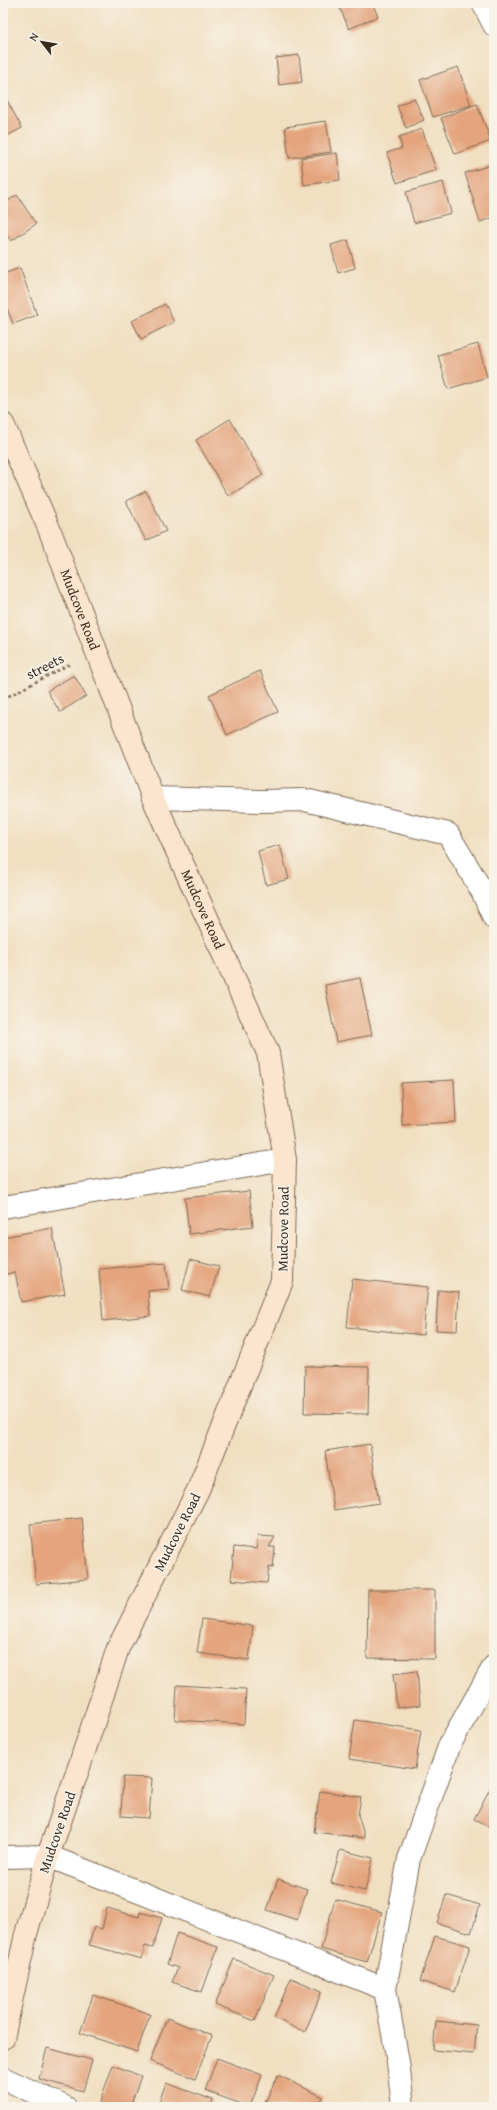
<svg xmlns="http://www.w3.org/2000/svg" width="497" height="2110" viewBox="0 0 497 2110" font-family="'Gentium Book Plus',serif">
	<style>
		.building { fill: #e4a47d }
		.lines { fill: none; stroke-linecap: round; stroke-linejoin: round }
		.street-casing { stroke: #7b6957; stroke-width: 24 }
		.secondary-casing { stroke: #7b6957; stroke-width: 24 }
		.path { stroke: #7b6957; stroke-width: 2.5; stroke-dasharray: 3 3; stroke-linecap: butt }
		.street { stroke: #fff; stroke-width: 22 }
		.secondary { stroke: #fce5cf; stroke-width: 22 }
		.labels { text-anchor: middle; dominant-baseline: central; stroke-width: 3.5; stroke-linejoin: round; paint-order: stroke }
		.street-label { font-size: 14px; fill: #3b2a1e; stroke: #f7f3e8 }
	</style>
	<rect width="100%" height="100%" fill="#f7f3e8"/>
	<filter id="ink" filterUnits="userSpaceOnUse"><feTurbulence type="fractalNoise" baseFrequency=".025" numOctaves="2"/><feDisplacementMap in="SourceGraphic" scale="8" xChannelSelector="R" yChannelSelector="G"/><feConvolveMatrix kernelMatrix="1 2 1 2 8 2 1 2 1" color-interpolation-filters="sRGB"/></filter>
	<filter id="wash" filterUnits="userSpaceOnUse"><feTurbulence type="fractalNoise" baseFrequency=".012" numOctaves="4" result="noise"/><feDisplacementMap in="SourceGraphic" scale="16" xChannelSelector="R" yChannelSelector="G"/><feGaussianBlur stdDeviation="0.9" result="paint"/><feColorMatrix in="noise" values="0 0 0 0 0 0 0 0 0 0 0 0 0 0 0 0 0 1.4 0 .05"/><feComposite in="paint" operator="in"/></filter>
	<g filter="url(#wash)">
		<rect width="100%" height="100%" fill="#f1dfc1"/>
		<g id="blocks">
			<g class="building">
				<path d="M350,3H372L378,16L349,29L340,8Z"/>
				<path d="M299,55L302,82L279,85L276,58Z"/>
				<path d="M458,67L471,105L433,117L420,80Z"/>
				<path d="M3,93L22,128L3,138Z"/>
				<path d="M414,98L424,120L406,128L397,106Z"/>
				<path d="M477,104L491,141L455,154L441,118Z"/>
				<path d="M326,121L331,152L289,158L285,127Z"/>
				<path d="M422,129L436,170L397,183L387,153L402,148L399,137Z"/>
				<path d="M337,153L340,180L304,185L301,158Z"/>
				<path d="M494,164V217L480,222L465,173Z"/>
				<path d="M443,182L451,213L414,223L406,192Z"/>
				<path d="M17,195L36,224L11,241L3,229V204Z"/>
				<path d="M348,240L355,268L338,273L331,245Z"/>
				<path d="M20,268L37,315L13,324L3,297V274Z"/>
				<path d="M165,304L174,322L141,339L132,321Z"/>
				<path d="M478,344L487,377L448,389L438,355Z"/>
				<path d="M230,419L263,475L228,496L196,440Z"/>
				<path d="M146,491L166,531L146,541L126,501Z"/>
				<path d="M260,671L278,712L227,735L209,695Z"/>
				<path d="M74,675L86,696L60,712L47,691Z"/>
				<path d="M280,845L289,879L266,885L258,851Z"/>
				<path d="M360,978L372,1035L336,1042L325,985Z"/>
				<path d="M454,1080L456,1122L402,1125L401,1083Z"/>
				<path d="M249,1191L253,1226L189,1234L185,1198Z"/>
				<path d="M52,1228L65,1294L21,1302L15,1272L3,1275V1237Z"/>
				<path d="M190,1259L219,1266L210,1297L182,1290Z"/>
				<path d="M166,1263L169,1289L148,1291L150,1316L103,1321L99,1269Z"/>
				<path d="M352,1279L428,1287L423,1335L347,1327Z"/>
				<path d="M438,1290L459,1292L457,1331L436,1330Z"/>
				<path d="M305,1366L369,1367L368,1414L304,1413Z"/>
				<path d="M370,1444L379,1503L334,1510L325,1451Z"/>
				<path d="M82,1518L88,1579L36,1584L30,1524Z"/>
				<path d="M258,1536L275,1537L269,1547H275L273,1568L269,1567L267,1583L231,1580L234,1547L256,1549Z"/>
				<path d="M368,1590H435V1659L367,1658Z"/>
				<path d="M202,1619L253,1626L249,1660L197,1653Z"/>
				<path d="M417,1671L420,1705L397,1708L393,1674Z"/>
				<path d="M177,1685L246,1689L244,1724L175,1720Z"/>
				<path d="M355,1720L421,1730L415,1769L349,1759Z"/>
				<path d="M123,1777L152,1778L149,1818L121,1816Z"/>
				<path d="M494,1781V1829L474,1819Z"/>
				<path d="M320,1791L361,1797L358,1815L365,1838L314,1832Z"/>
				<path d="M340,1850L373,1858L365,1891L331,1883Z"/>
				<path d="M278,1879L307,1889L297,1920L267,1910Z"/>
				<path d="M446,1895L480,1905L471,1933L437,1923Z"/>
				<path d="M335,1899L382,1912L367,1962L321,1949Z"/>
				<path d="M107,1908L139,1917L140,1912L162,1918L153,1948L145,1946L142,1959L89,1945L94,1927L102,1929Z"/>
				<path d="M177,1933L218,1947L202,1992L172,1982L178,1968L167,1964Z"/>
				<path d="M435,1936L470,1946L455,1992L420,1981Z"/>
				<path d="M234,1959L274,1975L255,2021L215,2005Z"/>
				<path d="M291,1978L322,1991L305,2032L274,2018Z"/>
				<path d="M93,1995L150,2014L137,2052L80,2033Z"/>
				<path d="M167,2018L212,2036L195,2079L150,2061Z"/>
				<path d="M436,2021L477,2025L474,2054L433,2050Z"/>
				<path d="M47,2048L92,2060L83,2091L39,2079Z"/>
				<path d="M217,2058L262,2075L250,2107L205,2091Z"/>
				<path d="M113,2065L141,2076L130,2107H98Z"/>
				<path d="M278,2075L323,2097L318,2107H263Z"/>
				<path d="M166,2083L213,2100L210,2107H157Z"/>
			</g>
		</g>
	</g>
	<g filter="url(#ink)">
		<use href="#blocks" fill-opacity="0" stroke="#7b6957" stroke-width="1"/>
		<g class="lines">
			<g class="street-casing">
				<g id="street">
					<path d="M483,3L494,25"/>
					<path d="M153,798L262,801L305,800L448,834L482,891L494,918"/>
					<path d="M3,1207L285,1160"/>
					<path d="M3,1857L48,1856L385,1989L409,1859L450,1744L494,1666"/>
					<path d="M385,1989L398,2062L403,2107"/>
					<path d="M3,2078L65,2107"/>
				</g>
			</g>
			<g class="secondary-casing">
				<g id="secondary">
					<path id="s1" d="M3,424L48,526L153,798L268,1053L285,1160L282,1281L198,1490L118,1648L80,1764L48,1856L26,1934L3,2038"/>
				</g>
			</g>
			<path class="path" d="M3,699L72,663"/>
			<use href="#street" class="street"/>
			<use href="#secondary" class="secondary"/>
		</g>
	</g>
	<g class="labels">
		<g class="street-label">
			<text stroke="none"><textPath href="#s1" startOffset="201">Mudcove Road</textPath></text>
			<text transform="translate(45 666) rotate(-27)">streets</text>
			<text stroke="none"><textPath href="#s1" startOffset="525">Mudcove Road</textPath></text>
			<text transform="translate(283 1229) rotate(-89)">Mudcove Road</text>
			<text transform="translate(177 1532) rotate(-63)">Mudcove Road</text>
			<text transform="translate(57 1832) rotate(-71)">Mudcove Road</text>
		</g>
	</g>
	<rect width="497" height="2110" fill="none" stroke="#f7f3e8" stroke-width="16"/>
	<g transform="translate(42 42) rotate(301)" stroke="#f7f3e8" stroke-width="3" paint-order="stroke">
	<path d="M0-3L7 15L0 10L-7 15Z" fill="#3b2a1e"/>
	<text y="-6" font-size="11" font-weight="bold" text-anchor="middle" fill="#3b2a1e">N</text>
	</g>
</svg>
